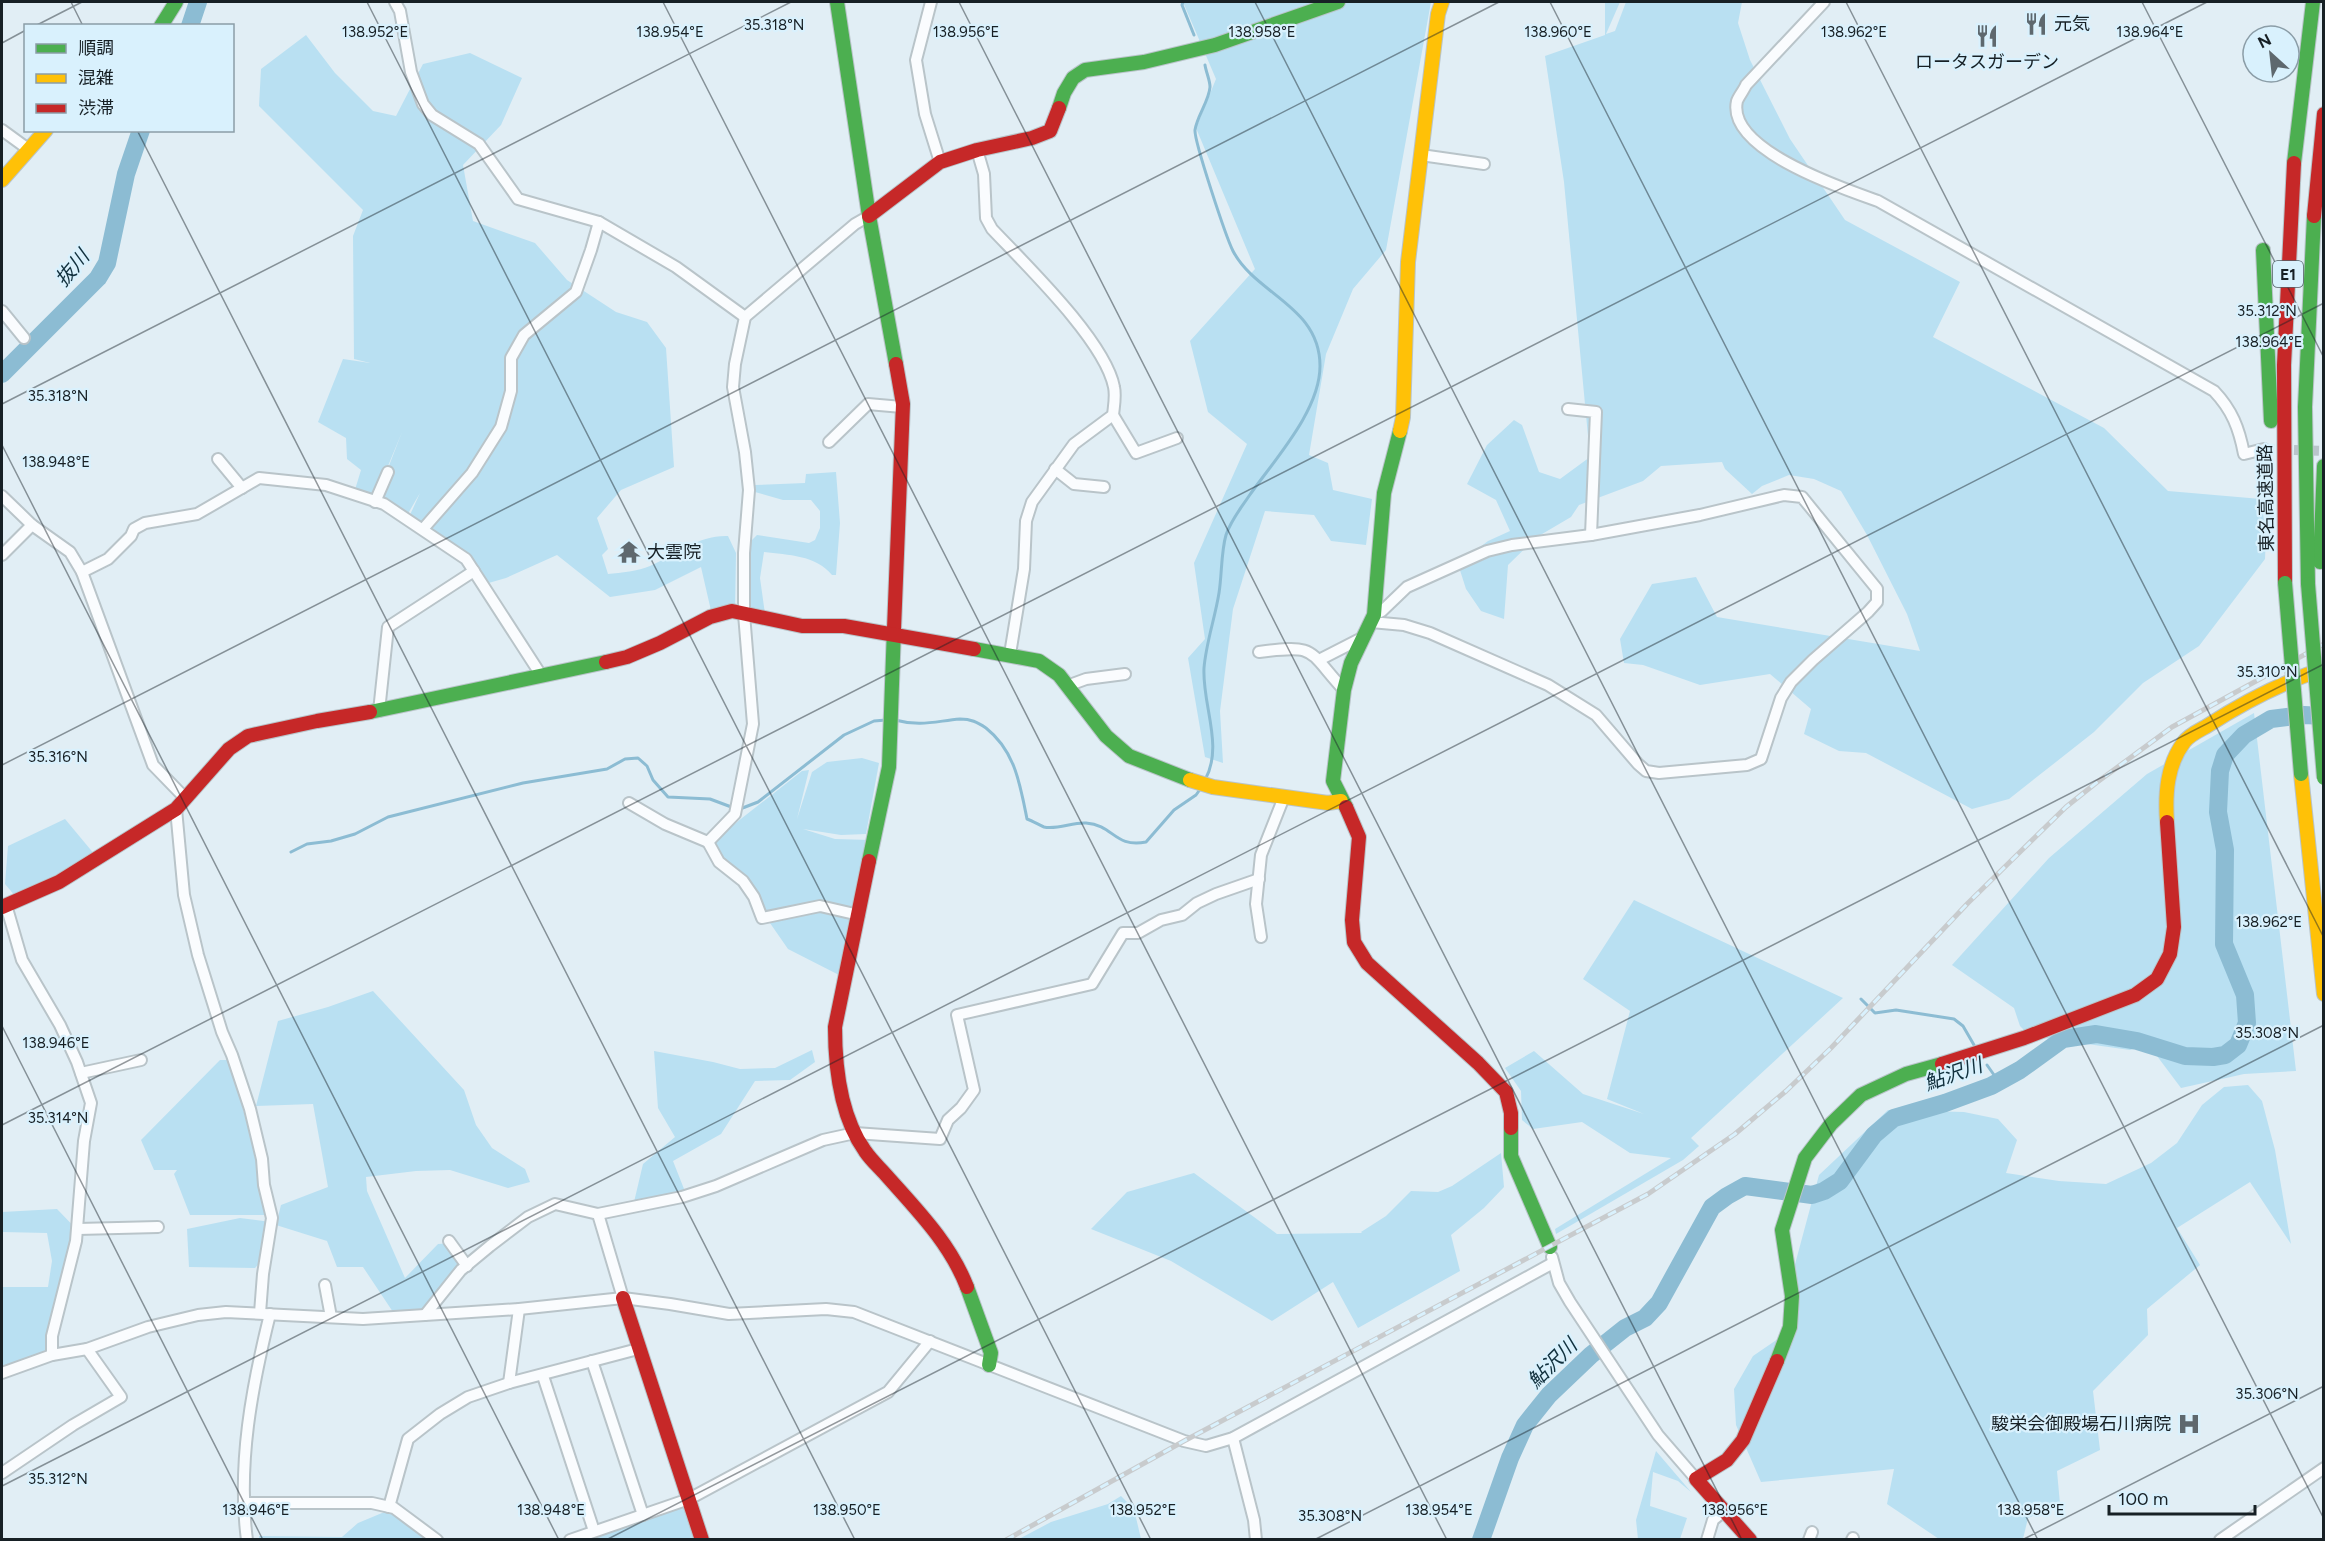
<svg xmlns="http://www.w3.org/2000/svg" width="2325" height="1541" viewBox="0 0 2325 1541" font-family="Figtree,'Noto Sans JP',sans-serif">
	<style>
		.green { fill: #b9e0f2 }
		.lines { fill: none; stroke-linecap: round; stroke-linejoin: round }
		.stream { stroke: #8cbcd3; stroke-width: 3 }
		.river { stroke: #8cbcd3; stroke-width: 18 }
		.street-tunnel { stroke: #b9c5cb; stroke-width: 10; stroke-dasharray: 10 5; stroke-linecap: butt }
		.street-casing { stroke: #b9c4c9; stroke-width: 14 }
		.fast-casing { stroke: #b9c4c9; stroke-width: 16 }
		.slow-casing { stroke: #b9c4c9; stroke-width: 16 }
		.jam-casing { stroke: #b9c4c9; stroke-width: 16 }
		.street { stroke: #fafcfe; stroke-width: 10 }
		.fast { stroke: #4caf50; stroke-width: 14 }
		.slow { stroke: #ffc107; stroke-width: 14 }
		.jam { stroke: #c62828; stroke-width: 14 }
		.rail-casing { stroke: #c8cbcd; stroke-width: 5 }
		.rail { stroke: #d9f1fd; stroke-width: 3; stroke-dasharray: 9; stroke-linecap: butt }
		.fast-bridge-casing { stroke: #b9c4c9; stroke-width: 16; stroke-linecap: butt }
		.fast-bridge { stroke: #4caf50; stroke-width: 14 }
		.ticks { fill: none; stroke: #172025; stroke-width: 1.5; stroke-opacity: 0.45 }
		.labels { text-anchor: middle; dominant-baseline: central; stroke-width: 4.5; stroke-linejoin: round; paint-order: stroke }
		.shield { fill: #d9f1fd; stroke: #515f66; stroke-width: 1.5 }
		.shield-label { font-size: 16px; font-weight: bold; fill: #172025 }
		.poi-label { font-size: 18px; fill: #172025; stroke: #d9f1fd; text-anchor: start }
		.street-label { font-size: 18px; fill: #172025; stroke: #d9f1fd }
		.water-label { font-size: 20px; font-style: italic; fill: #11303d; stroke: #d9f1fd }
		.ticks-label { font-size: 15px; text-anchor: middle; fill: #172025; stroke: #d9f1fd; stroke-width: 4.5; stroke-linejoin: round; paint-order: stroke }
	</style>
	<rect width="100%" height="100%" fill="#e1eef5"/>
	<g class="green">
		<path d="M1183,2H1431L1386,250L1353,289L1326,354L1309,455L1328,463L1333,490L1372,499L1366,545L1331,541L1314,515L1265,511L1233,609L1220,711L1223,763L1205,757L1188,658L1205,639L1194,563L1247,444L1208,412L1190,341L1255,269L1196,128L1216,79Z"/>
		<path d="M1605,2H1620L1606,34L1615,31L1626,2H1742L1738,23L1750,60L1790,139L1845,220L1960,282L1933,337L2104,428L2168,491L2261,499L2266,535L2265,559L2199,646L2143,683L2094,732L2009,799L1972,809L1866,753L1839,751L1804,734L1811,709L1770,674L1700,685L1643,665L1624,663L1620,639L1652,584L1696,577L1717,617L1920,651L1907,614L1867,535L1841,491L1814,479L1789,475L1762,486L1752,494L1725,469L1722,462L1661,466L1643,481L1579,505L1571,517L1537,537L1508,565L1504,619L1481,611L1466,589L1458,564L1488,541L1510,531L1496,500L1467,484L1487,445L1514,420L1522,425L1539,472L1560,479L1590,457L1564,182L1545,56L1605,35Z"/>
		<path d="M306,35L335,73L373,111L396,116L423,64L470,53L522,78L501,125L463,165L473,221L535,243L567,280L616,312L647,322L666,348L674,467L621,490L597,518L608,549L602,555L608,574C621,573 638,571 650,566C676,554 699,535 728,536L736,553L735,612L712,615L701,567L655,590L610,597L557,555L506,578L485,584L473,571L409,517L420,493L406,517L375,502L402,432L374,500L354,493L361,470L347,459L346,438L318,422L343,359L370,363L354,359L353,236L363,210L259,106L261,69Z"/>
		<path d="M836,472L840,523L836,575H832C816,555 788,555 764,552L760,578L765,614L744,608L749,543L757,535L809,543L815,540L820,528V511L811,500H783L755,492V485L805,483L806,474Z"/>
		<path d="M2254,713L2296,1071L2244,1074L2181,1088L2148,1044L2130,1050L2030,1036L2020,1026L2014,1008L1952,965L2049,858L2147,774Z"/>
		<path d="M862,758L879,763L866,834L841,835L803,829L835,839L871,840L841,976L788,949L761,910L709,844L802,771L809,770L797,819L812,772L827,762Z"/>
		<path d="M65,819L95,855L16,897L5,884L8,846Z"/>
		<path d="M1634,900L1843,998L1691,1138L1699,1146L1683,1160L1556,1234L1555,1229L1671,1158L1630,1153L1582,1122L1533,1129L1522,1120L1521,1091L1505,1068L1534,1051L1583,1094L1644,1114L1607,1099L1630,1011L1583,979Z"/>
		<path d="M373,991L464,1090L476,1125L492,1148L525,1169L530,1182L508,1188L450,1170L416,1171L366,1177L367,1191L405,1278L438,1244L453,1243L465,1261L424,1308L395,1315L363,1267H337L327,1241L276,1225L281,1205L328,1187L313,1104L256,1106L278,1021L328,1007Z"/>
		<path d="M812,1050L815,1062L790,1080L755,1081L721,1134L673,1161L686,1194L634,1202L643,1164L675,1137L658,1108L654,1051L713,1062L740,1069L775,1068Z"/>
		<path d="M220,1060H230L252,1143L267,1215H190L174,1174L177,1170H154L141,1140Z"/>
		<path d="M2248,1085L2262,1101L2275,1150L2291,1244L2250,1182L2177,1228L2200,1265L2147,1309L2148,1335L2093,1391L2100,1450L2057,1471L2060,1504L2028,1518L2023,1539H1939L1887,1504L1894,1469L1761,1482L1736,1425L1734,1389L1753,1356L1788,1332L1794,1268L1819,1175L1888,1110L1964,1112L1998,1119L2017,1140L2006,1173L2059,1181L2106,1184L2151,1163L2177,1143L2202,1105L2224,1087Z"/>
		<path d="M1501,1153L1504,1187L1484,1208L1451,1235L1460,1271L1358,1328L1333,1282L1272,1321L1171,1261L1091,1229L1127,1192L1194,1173L1277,1234L1362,1233L1361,1232L1386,1216L1411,1191L1438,1192L1452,1186Z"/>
		<path d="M57,1209L83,1236L52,1355L2,1371V1287H48L52,1261L47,1233L2,1232V1212Z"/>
		<path d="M240,1218L271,1222L274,1248L255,1268L189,1267L187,1229Z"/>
		<path d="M1656,1451L1691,1492L1678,1481L1653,1472L1650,1506L1687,1518L1680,1539H1638L1636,1520Z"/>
		<path d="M1121,1496L1134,1509L1141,1539H1019L1051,1522L1108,1504Z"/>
		<path d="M689,1502L702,1540H582Z"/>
		<path d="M394,1508L434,1539L259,1540V1536L342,1537L358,1523Z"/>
	</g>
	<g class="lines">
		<g class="stream">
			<path d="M1183,2L1182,5L1194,35"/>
			<path d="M1205,65C1206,72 1210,80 1210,87C1209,101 1197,116 1195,130C1194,141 1226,237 1233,251C1256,295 1320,306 1320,366C1320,411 1274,460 1249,496C1241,508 1231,520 1226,535C1221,552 1222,574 1219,593C1215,618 1206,643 1204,668C1202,705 1224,746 1205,780"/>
			<path d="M895,720C921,727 936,721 960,719C971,719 977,722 986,728C1015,751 1020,784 1027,819C1033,821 1039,825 1044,827C1057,830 1073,822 1086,823C1114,825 1114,848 1146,842L1174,810L1196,795L1201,788"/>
			<path d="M740,809L758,802L844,735L874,721L886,720"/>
			<path d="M291,852L307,844L331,841L355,834L388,817L523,783L607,769L625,759L638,758L647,766L653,780L668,797L710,799L734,808"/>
			<path d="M1861,999L1875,1013L1896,1010L1954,1019L1963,1026L1974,1045"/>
			<path d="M1987,1065L1999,1082"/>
		</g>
		<g class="river">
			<path d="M190,26L198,2"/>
			<path d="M2,374L98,278L107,263L126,174L141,130"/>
			<path d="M1481,1540L1510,1458L1525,1425L1549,1395L1591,1355L1625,1328L1645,1318L1659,1303L1712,1207L1727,1196L1745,1186L1812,1195L1824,1191L1840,1181L1874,1135L1894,1118L1945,1103L1991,1086L2020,1070L2063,1039L2096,1034L2137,1041L2185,1056L2213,1057L2225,1055L2238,1045L2247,1023L2245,995L2224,944L2225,850L2218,812L2220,771L2225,755L2244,735L2271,719L2304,715L2324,716"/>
		</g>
		<path class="street-tunnel" d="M2264,449L2324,451"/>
		<g class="street-casing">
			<g id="street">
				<path d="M395,2L400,11L411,72L423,104L432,115L479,144L518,199L599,222L676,267L745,317"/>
				<path d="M931,2L916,60L925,114L940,162"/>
				<path d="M1824,2L1746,85C1744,90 1739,96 1737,101C1726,150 1844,189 1878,201L2214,391C2232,410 2239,428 2244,454L2264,449"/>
				<path d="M2,130L28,149"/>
				<path d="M977,150L984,174L986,218L992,229C1026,265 1105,341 1114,387C1116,396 1114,405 1113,415L1074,444L1032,502L1026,521L1024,569L1010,654"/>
				<path d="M1421,155L1484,164"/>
				<path d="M2,311L24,338"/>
				<path d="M1568,409L1596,412L1591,535"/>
				<path d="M1113,415L1136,453L1177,438"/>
				<path d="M829,442L868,404L902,407"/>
				<path d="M218,459L242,488"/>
				<path d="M1055,469L1074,484L1104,487"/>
				<path d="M2,496L32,525L70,552L82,572L153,765L185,798"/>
				<path d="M375,502L388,472"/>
				<path d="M423,529L472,473L501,427L511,391V358L524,335L576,292L591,250L599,222"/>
				<path d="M2,555L32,525"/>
				<path d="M82,572L108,559L131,536L134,529L145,523L197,514L259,478L326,485L384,504L466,559L541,675"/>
				<path d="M1371,622L1404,625L1430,633L1548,685L1596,715L1638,764L1646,771L1659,773L1747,765L1761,759L1781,698L1791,682L1813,660L1868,612L1877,602V589L1802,497L1784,495L1700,515L1591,535L1512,545L1487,551L1407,587L1382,611L1374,615"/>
				<path d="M1259,652C1318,644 1307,650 1344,690"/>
				<path d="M1319,660L1362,638"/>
				<path d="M1067,686L1086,679L1125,674"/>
				<path d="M379,711L388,627L474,571"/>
				<path d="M629,803L665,824L708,842L735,814L753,724L744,614V553L749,490L745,452L733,387L735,364L745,317L855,224L869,216"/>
				<path d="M176,809L184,895L198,955L222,1032L232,1055L250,1109L262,1159L264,1185L272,1218L263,1274L260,1313"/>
				<path d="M708,842L719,862L743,881L754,897L762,918L820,906L859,915"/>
				<path d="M6,905L22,960L60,1025L77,1062L91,1103L84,1141L76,1241L52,1336V1355"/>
				<path d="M1261,937L1256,904L1261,855L1284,797"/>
				<path d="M81,1073L141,1060"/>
				<path d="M598,1214L623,1298"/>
				<path d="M78,1229L158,1227"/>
				<path d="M449,1241L467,1266"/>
				<path d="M1552,1257L1559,1283L1570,1302L1658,1435L1696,1479"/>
				<path d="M325,1285L331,1317"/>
				<path d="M425,1315L461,1270L490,1246L528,1217L555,1204L598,1214L682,1197L716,1186L823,1140L855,1133L940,1139L948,1120L961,1108L974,1090L957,1015L1092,984L1123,933H1138L1161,920L1182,915L1197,903L1216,894L1259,879"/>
				<path d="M592,1361L643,1515"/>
				<path d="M2,1373L52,1355L87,1349L148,1327L198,1315L226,1312L363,1319L519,1309L623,1298L670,1304L729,1314L826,1309L854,1312L1184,1441L1206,1446L1233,1438L1553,1263"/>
				<path d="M543,1376L594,1531"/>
				<path d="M509,1383L519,1309"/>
				<path d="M1233,1438L1254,1520L1256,1540"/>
				<path d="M2,1473L73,1425L121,1397L87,1349"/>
				<path d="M244,1503H372L394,1508L437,1540"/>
				<path d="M389,1507L408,1439L440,1414L468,1397L509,1383L638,1349"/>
				<path d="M247,1540C237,1464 252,1386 270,1314"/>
				<path d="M570,1540L689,1499L888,1392L930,1341"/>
				<path d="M1707,1540L1713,1520L1724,1511"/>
				<path d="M1809,1540L1812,1532"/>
				<path d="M1852,1540L1853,1538"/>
				<path d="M2220,1540L2324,1468"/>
			</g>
		</g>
		<g class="fast-casing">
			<g id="fast">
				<path d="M837,2L869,216L896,364"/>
				<path d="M161,26L176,2"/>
				<path d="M1059,108L1064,93L1073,78L1085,70L1144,62L1215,45L1338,2"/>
				<path d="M2294,163L2313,2"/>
				<path d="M2263,250L2271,421"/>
				<path d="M2320,562L2324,466"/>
				<path d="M2308,584L2305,407L2314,216"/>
				<path d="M974,649L1039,661L1059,675L1106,736L1129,756L1190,780"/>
				<path d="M370,712L606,662"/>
				<path d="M1346,807L1333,781L1344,690L1351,663L1374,615L1384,493L1400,431"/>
				<path d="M869,861L889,767L894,629"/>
				<path d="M1511,1128V1156L1550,1247"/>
				<path d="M967,1287L991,1353L989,1365"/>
				<path d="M1777,1361L1790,1327L1792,1296L1782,1230L1805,1158L1831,1124L1861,1095L1906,1074L1942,1064"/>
			</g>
		</g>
		<g class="slow-casing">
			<g id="slow">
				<path d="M2,180L46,130"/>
				<path d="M1400,431L1403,417L1408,262L1438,14L1442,2"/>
				<path d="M2301,774L2324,994"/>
				<path d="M1190,780L1213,787L1328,803L1341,801"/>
				<path d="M2167,822C2165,793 2167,765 2184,742C2189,735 2200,730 2207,726C2244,702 2282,682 2324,669"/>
			</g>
		</g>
		<g class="jam-casing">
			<g id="jam">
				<path d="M869,216L940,162L977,150L1032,138L1050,131L1059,108"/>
				<path d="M2314,216L2324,114"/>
				<path d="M2285,583L2284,365L2294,163"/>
				<path d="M894,629L903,404L896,364"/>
				<path d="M606,662L627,657L660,643L710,617L732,611L802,626H844L974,649"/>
				<path d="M1346,807L1359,837L1352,920L1354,942L1367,963L1478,1063L1506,1092L1511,1113V1128"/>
				<path d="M869,861L835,1027C835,1068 840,1116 865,1151C871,1160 879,1167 886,1175C917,1210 950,1243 967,1287"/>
				<path d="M2,907L59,882L176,809L229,749L248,736L317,721L370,712"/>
				<path d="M1942,1064L2024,1038L2135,995L2157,979L2170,954L2174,927L2167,822"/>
				<path d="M623,1298L702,1540"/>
				<path d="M1750,1540L1696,1479L1727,1460L1743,1440L1777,1361"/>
			</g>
		</g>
		<use href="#street" class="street"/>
		<use href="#fast" class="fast"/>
		<use href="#slow" class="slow"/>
		<use href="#jam" class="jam"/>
		<g class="rail-casing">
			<path id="rail" d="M1006,1540L1184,1441L1648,1194L1735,1134L1786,1091L1831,1048L1968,903L2066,807L2096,783L2172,727L2324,644"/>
		</g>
		<use href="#rail" class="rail"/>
		<g class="fast-bridge-casing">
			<g id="fast-bridge">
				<path d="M2285,583L2301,774"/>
				<path d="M2308,584L2324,778"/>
			</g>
		</g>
		<use href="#fast-bridge" class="fast-bridge"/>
	</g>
	<path class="ticks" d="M71,2L83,26M367,2L1151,1540M663,2L1447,1540M959,2L1742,1540M1255,2L2038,1540M1550,2L2324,1519M1846,2L2324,938M2142,2L2324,358M35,26L82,2M2,43L26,30M137,130L855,1540M2,404L791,2M2,445L559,1540M2,765L1499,2M2,1026L263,1540M2,1125L2207,2M2,1486L2324,303M606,1540L2324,664M1314,1540L2324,1025M2022,1540L2324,1386"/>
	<defs>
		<g id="restaurant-bare" transform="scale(1.8)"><path d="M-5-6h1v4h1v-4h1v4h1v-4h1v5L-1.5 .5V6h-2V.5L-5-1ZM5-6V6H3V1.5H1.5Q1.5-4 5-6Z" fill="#5e686e" stroke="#d9f1fd" stroke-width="2.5" paint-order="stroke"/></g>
		<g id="temple-bare" transform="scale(1.8)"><path d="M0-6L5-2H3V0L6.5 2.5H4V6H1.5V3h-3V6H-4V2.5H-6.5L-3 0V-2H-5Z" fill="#5e686e" stroke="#d9f1fd" stroke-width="2.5" paint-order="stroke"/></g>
		<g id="hospital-bare" transform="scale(1.8)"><path d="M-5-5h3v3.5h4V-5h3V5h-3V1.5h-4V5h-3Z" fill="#5e686e" stroke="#d9f1fd" stroke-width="2.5" paint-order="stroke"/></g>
	</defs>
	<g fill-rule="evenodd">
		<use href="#restaurant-bare" x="2036" y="24"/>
		<use href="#restaurant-bare" x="1987" y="36"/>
		<use href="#temple-bare" x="629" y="552"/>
		<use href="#hospital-bare" x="2189" y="1424"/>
	</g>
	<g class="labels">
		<rect class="shield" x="2273" y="261" width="30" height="26" rx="4.5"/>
		<g class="shield-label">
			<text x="2288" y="274">E1</text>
		</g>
		<g class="poi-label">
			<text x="2054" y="24">元気</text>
			<text x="1987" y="62" text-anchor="middle">ロータスガーデン</text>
			<text x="647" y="552">大雲院</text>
			<text x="2171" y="1424" text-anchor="end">駿栄会御殿場石川病院</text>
		</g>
		<g class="street-label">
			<text transform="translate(2266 498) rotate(-91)">東名高速道路</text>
		</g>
		<g class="water-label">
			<text transform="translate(72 268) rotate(-50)">抜川</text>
			<text transform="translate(1953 1074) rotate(-19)">鮎沢川</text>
			<text transform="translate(1552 1363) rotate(-45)">鮎沢川</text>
		</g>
	</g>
	<g class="ticks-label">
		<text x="774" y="30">35.318°N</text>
		<text x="375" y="37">138.952°E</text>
		<text x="670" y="37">138.954°E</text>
		<text x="966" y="37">138.956°E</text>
		<text x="1262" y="37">138.958°E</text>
		<text x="1558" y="37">138.960°E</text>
		<text x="1854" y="37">138.962°E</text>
		<text x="2150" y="37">138.964°E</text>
		<text x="2267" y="316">35.312°N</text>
		<text x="2269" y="347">138.964°E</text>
		<text x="58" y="401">35.318°N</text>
		<text x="56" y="467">138.948°E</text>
		<text x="2267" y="677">35.310°N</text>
		<text x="58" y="762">35.316°N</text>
		<text x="2269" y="927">138.962°E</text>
		<text x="2267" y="1038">35.308°N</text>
		<text x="56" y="1048">138.946°E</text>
		<text x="58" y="1123">35.314°N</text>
		<text x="2267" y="1399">35.306°N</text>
		<text x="58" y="1484">35.312°N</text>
		<text x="256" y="1515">138.946°E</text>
		<text x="551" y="1515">138.948°E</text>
		<text x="847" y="1515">138.950°E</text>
		<text x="1143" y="1515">138.952°E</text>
		<text x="1439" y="1515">138.954°E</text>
		<text x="1735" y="1515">138.956°E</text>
		<text x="2031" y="1515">138.958°E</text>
		<text x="1330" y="1521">35.308°N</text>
	</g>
	<rect width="2325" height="1541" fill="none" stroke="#172025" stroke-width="6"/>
	<rect x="24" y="24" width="210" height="108" fill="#d9f1fd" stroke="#8b9da7" stroke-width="1.5"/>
	<rect x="36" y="44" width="30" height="9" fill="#4caf50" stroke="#8b9da7" stroke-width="1.5"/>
	<text x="78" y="54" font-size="18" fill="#172025">順調</text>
	<rect x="36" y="74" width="30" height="9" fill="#ffc107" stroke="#8b9da7" stroke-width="1.5"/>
	<text x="78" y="84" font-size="18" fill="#172025">混雑</text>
	<rect x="36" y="104" width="30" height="9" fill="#c62828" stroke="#8b9da7" stroke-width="1.5"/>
	<text x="78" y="114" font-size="18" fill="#172025">渋滞</text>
	<g transform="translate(2271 54) rotate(333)"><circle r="28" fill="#d9f1fd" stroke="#8b9da7" stroke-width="1.5"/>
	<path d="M0-4.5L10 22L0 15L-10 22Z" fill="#5e686e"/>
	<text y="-9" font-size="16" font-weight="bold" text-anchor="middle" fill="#172025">N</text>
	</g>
	<path d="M2109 1505v9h146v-9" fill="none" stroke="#172025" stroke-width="3"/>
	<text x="2118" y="1505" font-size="18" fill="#172025" stroke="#d9f1fd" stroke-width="4.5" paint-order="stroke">100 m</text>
</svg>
